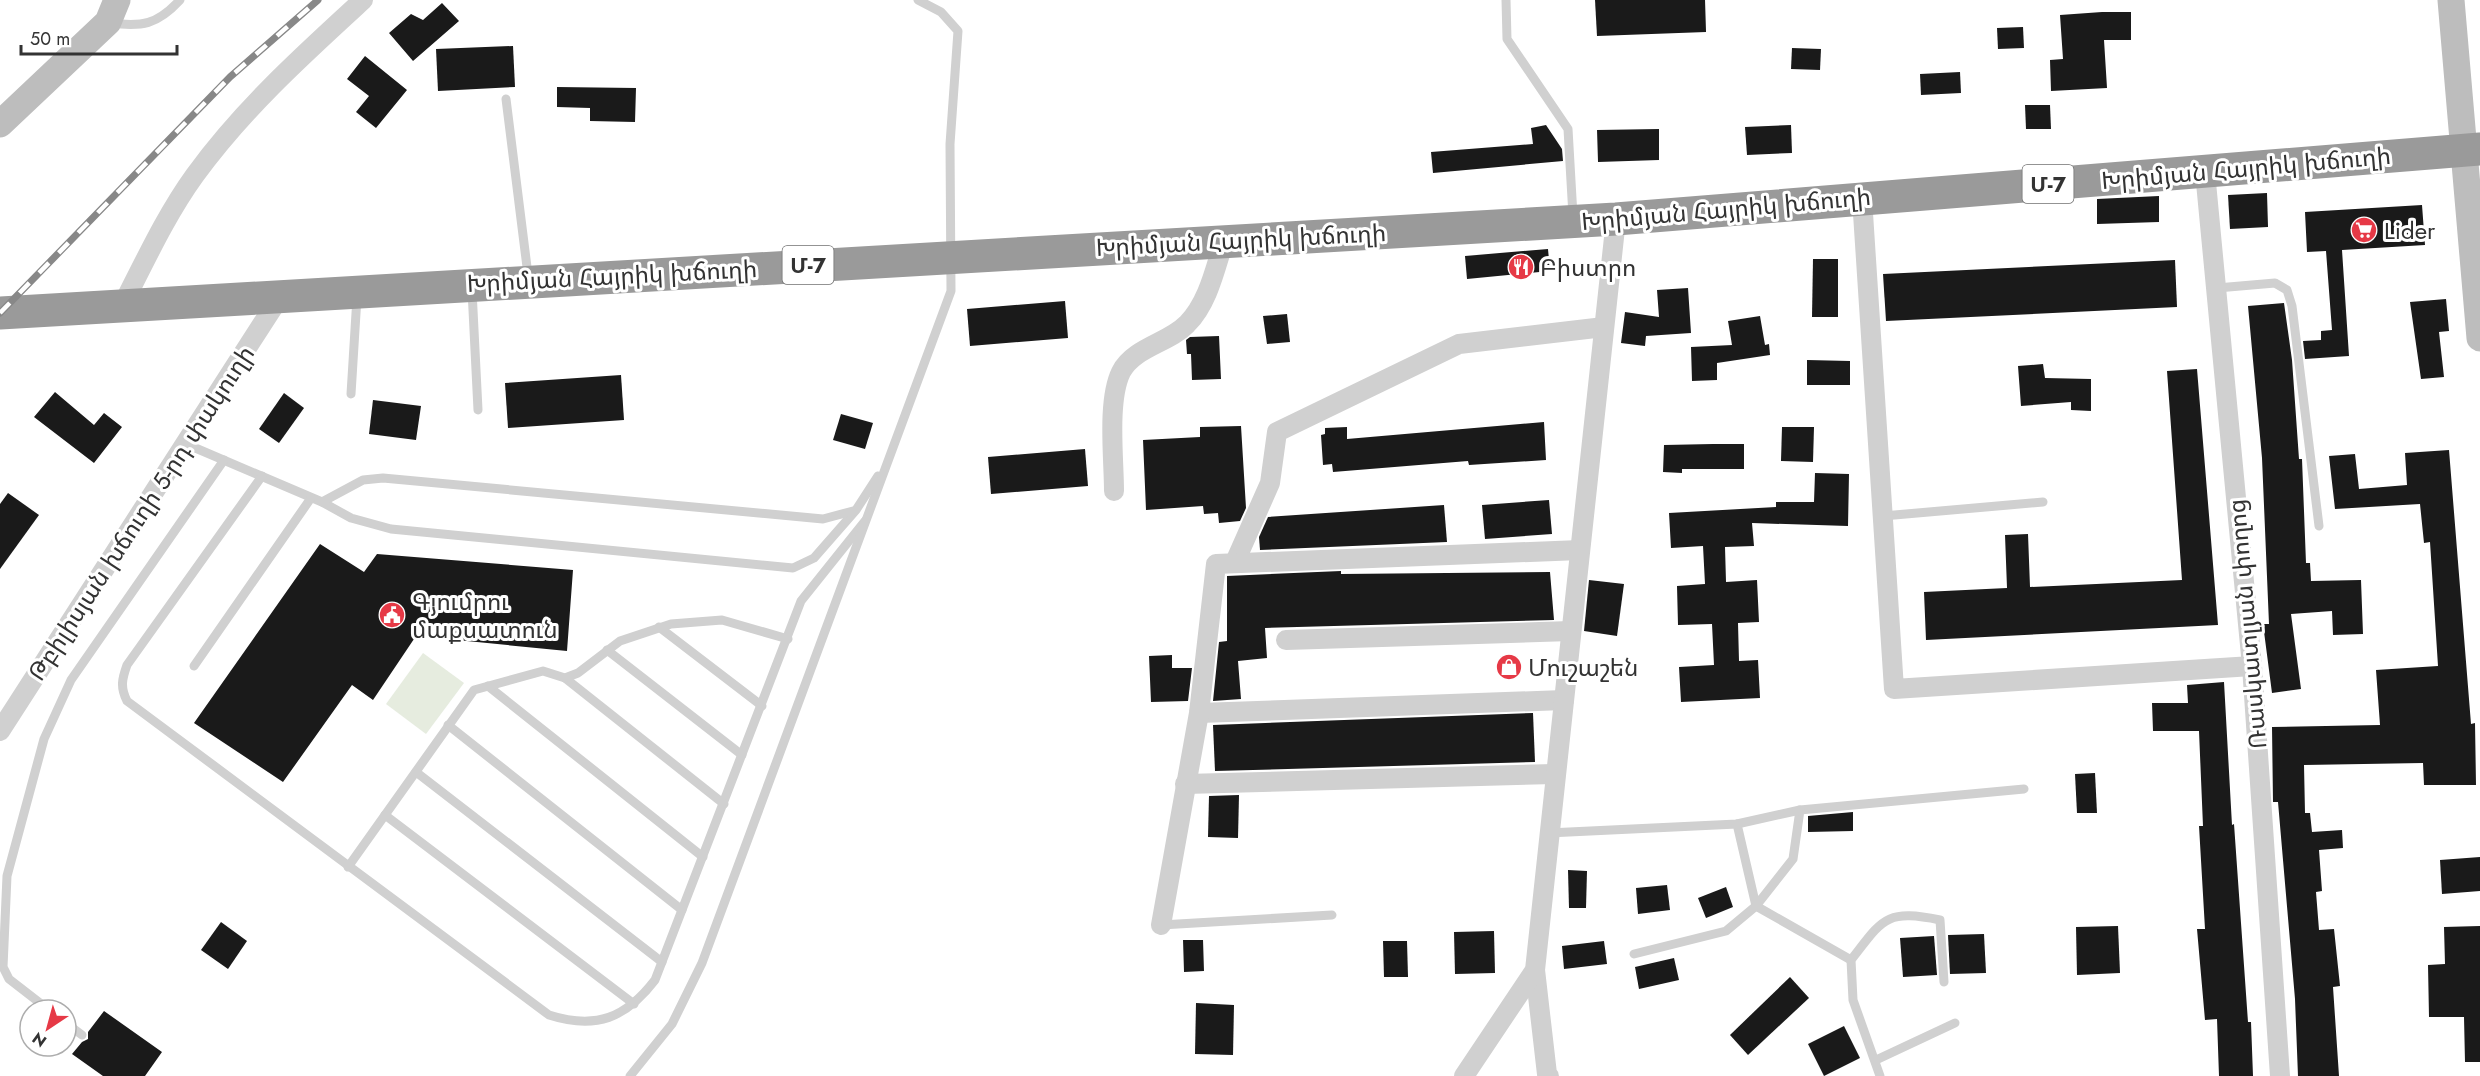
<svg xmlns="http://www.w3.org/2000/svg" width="2480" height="1076" viewBox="0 0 2480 1076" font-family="Jost,'Noto Sans Armenian',sans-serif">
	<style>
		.green { fill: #e6ecdf }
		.building { fill: #1a1a1a }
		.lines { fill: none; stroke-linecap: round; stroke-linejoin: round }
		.lane { stroke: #d0d0d0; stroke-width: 9 }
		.street { stroke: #d0d0d0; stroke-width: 20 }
		.secondary { stroke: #bdbdbd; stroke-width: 27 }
		.highway { stroke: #9a9a9a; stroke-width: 33 }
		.rail-casing { stroke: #888; stroke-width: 7 }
		.rail { stroke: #fff; stroke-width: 4.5; stroke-dasharray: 14; stroke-linecap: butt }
		.labels { text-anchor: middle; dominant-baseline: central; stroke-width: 6; stroke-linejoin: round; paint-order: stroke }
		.shield { fill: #fff; stroke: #707070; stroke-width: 1.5 }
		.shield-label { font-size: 22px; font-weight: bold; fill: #333 }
		.street-label { font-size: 24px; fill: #333; stroke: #fff }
		.poi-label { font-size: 24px; fill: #333; stroke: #fff; text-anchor: start }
	</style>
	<rect width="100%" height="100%" fill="#fff"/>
	<path class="green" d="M423,653L464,683L426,734L386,704Z"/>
	<g class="building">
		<path d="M1595,0H1705L1706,32L1597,36Z"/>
		<path d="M442,3L459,21L413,61L389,33L411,14L423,20Z"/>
		<path d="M2102,12H2131V40H2104L2107,88L2051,91L2050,60L2063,59L2060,15Z"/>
		<path d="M2023,27L2024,48L1998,49L1997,28Z"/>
		<path d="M513,46L515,87L438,91L436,49Z"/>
		<path d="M1792,48L1821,49L1820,70L1791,69Z"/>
		<path d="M365,56L407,90L376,128L356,112L369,96L347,79Z"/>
		<path d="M1960,72L1961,93L1921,95L1920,74Z"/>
		<path d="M557,87L636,88L635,122L590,121V108L557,107Z"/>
		<path d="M2025,105H2050L2051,129H2026Z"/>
		<path d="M1546,125L1562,149L1563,161L1433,173L1431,152L1533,144L1531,128Z"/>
		<path d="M1791,125L1792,153L1747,155L1745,127Z"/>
		<path d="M1659,129V160L1598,162L1597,130Z"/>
		<path d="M2267,193L2268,227L2230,229L2228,195Z"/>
		<path d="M2159,196V222L2097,224V199Z"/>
		<path d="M2422,205L2425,245L2342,250L2349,356L2305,359L2303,341L2321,340V331L2332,330L2326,251L2307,252L2305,212Z"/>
		<path d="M1548,249L1550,271L1467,279L1465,256Z"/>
		<path d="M1813,259H1838V317H1812Z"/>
		<path d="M2175,260L2177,307L1886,321L1883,274Z"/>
		<path d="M1688,288L1691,333L1646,336L1645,346L1621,343L1625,312L1659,317L1657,290Z"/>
		<path d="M2446,299L2449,331L2439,332L2444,377L2421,379L2410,302Z"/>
		<path d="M1065,301L1068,338L970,346L967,309Z"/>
		<path d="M2284,303L2292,360L2299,459H2302L2306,563H2310L2311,581L2361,580L2363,634L2333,635L2332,611L2291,614L2301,689L2272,693L2263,624H2269L2262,458L2248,306Z"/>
		<path d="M1287,314L1290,342L1267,344L1263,316Z"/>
		<path d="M1760,316L1765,345L1769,344L1770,355L1717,363V380L1692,381L1691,347L1732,345L1728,321Z"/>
		<path d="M1219,336L1221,379L1192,380L1191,354H1187L1186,340L1190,337Z"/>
		<path d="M1807,360L1850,361V385H1807Z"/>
		<path d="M2043,364L2045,378L2091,379V411L2071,410V402L2021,406L2018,366Z"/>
		<path d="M2197,369L2218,625L1926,640L1924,592L2007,588L2005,535L2028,534L2030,587L2182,580L2167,371Z"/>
		<path d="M621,375L624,420L508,428L505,383Z"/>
		<path d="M55,392L94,425L104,413L122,427L94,463L34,417Z"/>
		<path d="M284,393L304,408L279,443L259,429Z"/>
		<path d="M373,400L421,406L416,440L369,434Z"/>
		<path d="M841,414L873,423L865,449L833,440Z"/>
		<path d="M1544,422L1546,460L1469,465L1468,461L1333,472L1332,464L1323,465L1321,435L1325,434V428L1347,427V439Z"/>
		<path d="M1241,426L1246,508L1240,521L1219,523L1218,513L1204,514L1203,506L1146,510L1143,440L1200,437V427Z"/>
		<path d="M1782,427H1814L1813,462L1781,461Z"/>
		<path d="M1713,444H1744V469H1682V473L1663,472L1664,445Z"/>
		<path d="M1085,449L1088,486L991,494L988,457Z"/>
		<path d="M2449,450L2471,724L2475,723L2476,785H2424L2423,763L2304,765L2305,813H2310L2312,832L2342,830L2343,848L2319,850L2322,891L2316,892L2319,930L2334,929L2340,986L2333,987L2339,1076H2298L2295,999L2278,802H2273L2272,727L2380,725L2376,670L2438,666L2430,542L2424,543L2420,504L2335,509L2329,456L2355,454L2359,489L2407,485L2405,453Z"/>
		<path d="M1815,473L1849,474L1848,526L1752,523L1754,546L1725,547L1726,582L1757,580L1759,622L1738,623L1739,661L1758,660L1760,698L1681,702L1679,667L1714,665L1712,624L1678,625L1677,586L1705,584L1703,546L1671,548L1669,513L1776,507V502H1814Z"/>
		<path d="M8,493L39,515L0,569V504Z"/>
		<path d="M1549,500L1552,534L1485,539L1482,505Z"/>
		<path d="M1444,505L1447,542L1260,550L1259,537L1268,517Z"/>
		<path d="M320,544L364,572L377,554L573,570L567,651L416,636L373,700L352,685L283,782L194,723Z"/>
		<path d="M1341,571V574L1550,572L1554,620L1265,628L1267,658L1238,661L1241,699L1213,701L1219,642L1227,641V576Z"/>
		<path d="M1589,580L1624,584L1617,636L1584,631Z"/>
		<path d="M1172,655V668H1192L1188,701L1151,702L1149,656Z"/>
		<path d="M2224,682L2232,825L2234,824L2248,1022H2251L2253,1076H2219L2217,1019L2205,1020L2197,929H2205L2199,826H2203L2199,731H2153L2152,703H2188L2187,685Z"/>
		<path d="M1533,713L1535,762L1215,771L1213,725Z"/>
		<path d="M2095,773L2097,813H2077L2075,774Z"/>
		<path d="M1239,795L1238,838L1208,837L1209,796Z"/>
		<path d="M1853,812V831L1808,832V816Z"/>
		<path d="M2480,857V891L2442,894L2440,860Z"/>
		<path d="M1568,870L1587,871L1586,908H1569Z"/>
		<path d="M1667,885L1670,910L1638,914L1636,888Z"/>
		<path d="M1726,887L1733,907L1706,918L1698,898Z"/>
		<path d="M221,922L247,941L228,969L201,950Z"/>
		<path d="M2118,926L2120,973L2077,975L2076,927Z"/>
		<path d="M2480,926V1062H2465L2464,1017H2429L2428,965L2445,964L2444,927Z"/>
		<path d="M1494,931L1495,973L1455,974L1454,932Z"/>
		<path d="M1984,934L1986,973L1950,974L1948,935Z"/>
		<path d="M1934,936L1937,975L1903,977L1900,938Z"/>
		<path d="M1183,940H1203L1204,971L1184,972Z"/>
		<path d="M1383,941H1407L1408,977H1384Z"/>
		<path d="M1604,941L1607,964L1564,969L1562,946Z"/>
		<path d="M1674,958L1679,980L1639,989L1635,967Z"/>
		<path d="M1790,977L1809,998L1748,1055L1730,1035Z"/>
		<path d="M1196,1003L1234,1005L1233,1055L1195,1054Z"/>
		<path d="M104,1011L162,1052L145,1076H103L72,1054L82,1042L88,1039V1032Z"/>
		<path d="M1844,1026L1860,1058L1824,1076L1808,1044Z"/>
	</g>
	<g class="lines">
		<g class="lane">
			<path d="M1506,0L1507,39L1568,129L1573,216"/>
			<path d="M110,23C142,27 157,25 180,0"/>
			<path d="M506,99L528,275"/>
			<path d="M2217,288L2275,283L2287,290L2292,306L2319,526"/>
			<path d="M472,290L478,410"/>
			<path d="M351,394L357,297"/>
			<path d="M186,444L322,502L351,518L391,529L793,568L814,558L856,510L878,476"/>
			<path d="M262,476L127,665C122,679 120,687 127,701L549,1015C596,1030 626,1018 655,980L801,601L865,521"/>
			<path d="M322,502L363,480L383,478L823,519L853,511"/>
			<path d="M1883,516L2043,502"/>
			<path d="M659,627L762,706"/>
			<path d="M607,650L742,755"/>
			<path d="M194,666L311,498"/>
			<path d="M565,678L724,804"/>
			<path d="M488,686L703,857"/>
			<path d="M448,725L682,910"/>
			<path d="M416,772L662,962"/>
			<path d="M385,815L634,1004"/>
			<path d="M1737,824L1756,906L1793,859L1800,810L2024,789"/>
			<path d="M1548,833L1737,824L1800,810"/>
			<path d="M348,867L474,690L543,671L565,678L578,673L620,641L671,624L722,620L788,639"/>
			<path d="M1161,925L1332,915"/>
			<path d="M1634,954L1726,931L1756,906L1851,960"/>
			<path d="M49,1010L9,979L3,967L7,876L44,739L71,680L224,460"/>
			<path d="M66,1023L82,1035"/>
			<path d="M1876,1060L1955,1023"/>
			<path d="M630,1076L672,1024L702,963L951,291L950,144L958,31L941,12L918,0"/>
			<path d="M1880,1076L1853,1000L1851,960C1883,919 1885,909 1940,920L1944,982"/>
		</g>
		<g class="street">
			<path d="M2205,172L2252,666L2280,1076"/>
			<path d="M1862,198L1894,689L2252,666"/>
			<path d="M123,304C145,261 166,215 195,175C243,109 303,55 363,0"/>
			<path d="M1114,491C1114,459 1107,401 1121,372C1134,347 1169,343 1187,324C1208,303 1215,269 1224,241"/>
			<path d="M1235,562L1270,483L1277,432L1459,344L1604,327"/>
			<path d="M1286,640L1571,631"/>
			<path d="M1199,713L1564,700"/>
			<path d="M0,731L281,295"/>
			<path d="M1185,784L1554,774"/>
			<path d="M1161,925L1199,713L1216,564L1580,550"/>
			<path d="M1535,970L1547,1074L1549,1076"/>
			<path d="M1464,1076L1535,970L1616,219"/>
		</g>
		<g class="secondary">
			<path d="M2451,0L2480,338"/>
			<path d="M0,124L108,22L117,0"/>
		</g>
		<path class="highway" d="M0,313L1616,219L2480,149"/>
		<g class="rail-casing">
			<path id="rail" d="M0,313L230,77L318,0"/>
		</g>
		<use href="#rail" class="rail"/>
	</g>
	<defs>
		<g id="supermarket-disc" transform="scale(1.35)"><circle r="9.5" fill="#e63946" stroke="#fff"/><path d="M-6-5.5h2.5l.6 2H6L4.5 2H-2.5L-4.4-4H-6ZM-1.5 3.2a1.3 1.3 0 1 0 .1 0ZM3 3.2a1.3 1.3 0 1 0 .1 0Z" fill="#fff"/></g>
		<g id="restaurant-disc" transform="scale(1.35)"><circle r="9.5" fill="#e63946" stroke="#fff"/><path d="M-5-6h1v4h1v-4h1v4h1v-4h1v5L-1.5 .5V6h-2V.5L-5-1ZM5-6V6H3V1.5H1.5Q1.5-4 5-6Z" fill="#fff"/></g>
		<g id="civic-disc" transform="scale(1.35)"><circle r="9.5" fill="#e63946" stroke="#fff"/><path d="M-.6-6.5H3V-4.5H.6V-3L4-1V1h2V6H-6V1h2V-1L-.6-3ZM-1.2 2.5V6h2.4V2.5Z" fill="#fff"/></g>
		<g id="shop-disc" transform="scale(1.35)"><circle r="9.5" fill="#e63946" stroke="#fff"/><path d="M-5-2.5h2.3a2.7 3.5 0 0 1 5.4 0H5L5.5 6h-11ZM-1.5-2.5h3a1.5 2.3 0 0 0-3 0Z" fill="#fff"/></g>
	</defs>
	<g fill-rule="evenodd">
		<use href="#supermarket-disc" x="2364" y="230"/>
		<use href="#restaurant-disc" x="1521" y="267"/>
		<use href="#civic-disc" x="392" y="615"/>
		<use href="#shop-disc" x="1509" y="667"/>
	</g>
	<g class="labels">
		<g class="shield">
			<rect x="2022.5" y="165" width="51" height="38" rx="4.5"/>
			<rect x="782.5" y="246" width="51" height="38" rx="4.5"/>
		</g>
		<g class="shield-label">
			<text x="2048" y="184">Մ-7</text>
			<text x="808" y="265">Մ-7</text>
		</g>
		<g class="street-label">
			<text transform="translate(2246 168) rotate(-5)">Խրիմյան Հայրիկ խճուղի</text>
			<text transform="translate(1726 209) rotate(-5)">Խրիմյան Հայրիկ խճուղի</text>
			<text transform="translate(1241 240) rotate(-3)">Խրիմյան Հայրիկ խճուղի</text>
			<text transform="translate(612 276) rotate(-3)">Խրիմյան Հայրիկ խճուղի</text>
			<text transform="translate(141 513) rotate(-57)">Թբիլիսյան խճուղի 5-րդ փակուղի</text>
			<text transform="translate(2247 624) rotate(-95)">Ռասկատլյան փողոց</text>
		</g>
		<g class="poi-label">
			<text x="2384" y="230">Lider</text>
			<text x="1540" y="267">Բիստրո</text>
			<text x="412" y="601">Գյումրու<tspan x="412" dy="28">մաքսատուն</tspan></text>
			<text x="1528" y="667">Մուշաշեն</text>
		</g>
	</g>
	<g transform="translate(48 1028) rotate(216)"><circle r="28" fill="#ffffff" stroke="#adadad" stroke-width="1.5"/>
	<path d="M0-4.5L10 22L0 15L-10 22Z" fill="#e63946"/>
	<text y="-9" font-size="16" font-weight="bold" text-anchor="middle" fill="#333333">N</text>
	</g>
	<path d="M21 45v9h156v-9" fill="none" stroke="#333333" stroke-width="3"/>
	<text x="30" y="45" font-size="18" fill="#333333" stroke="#ffffff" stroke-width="4.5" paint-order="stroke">50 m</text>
</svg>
